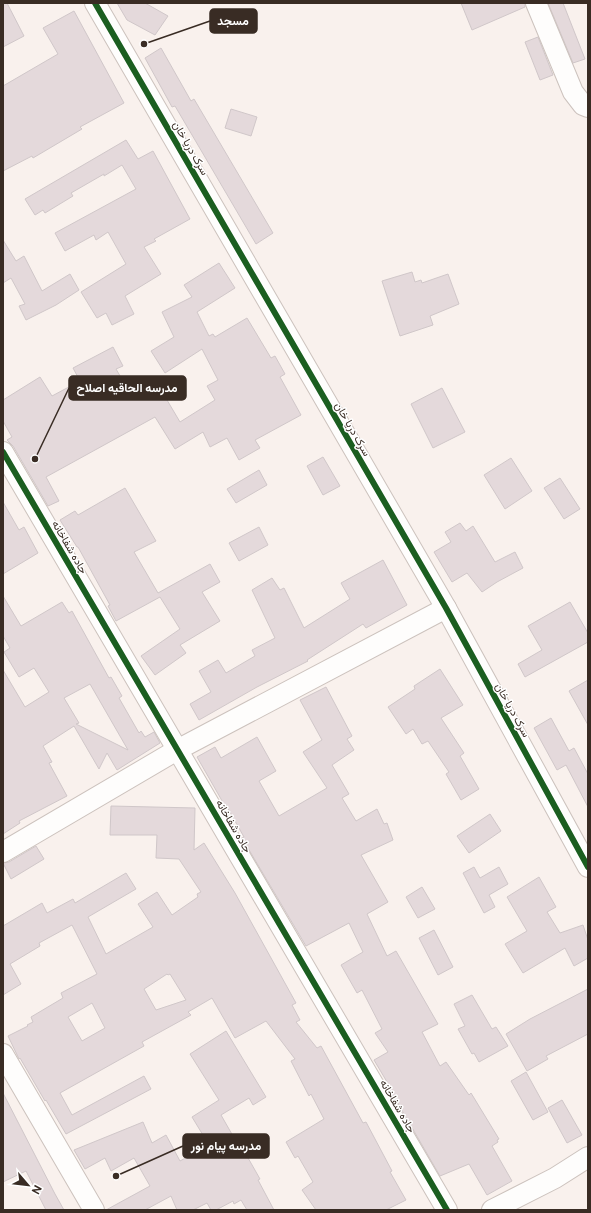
<svg xmlns="http://www.w3.org/2000/svg" width="591" height="1213" viewBox="0 0 591 1213" font-family="'Public Sans',Vazirmatn,sans-serif">
	<style>
		.building { fill: #e4d9db; stroke: #d0c7c9; fill-rule: evenodd }
		.lines { fill: none; stroke-linecap: round; stroke-linejoin: round }
		.minor-casing { stroke: #ccc2bd; stroke-width: 22 }
		.minor { stroke: #fefdfc; stroke-width: 20 }
		.cycleway-casing { stroke: #fff; stroke-width: 8 }
		.cycleway { stroke: #1b5e20; stroke-width: 6 }
		.labels { text-anchor: middle; dominant-baseline: central; stroke-width: 3; stroke-linejoin: round; paint-order: stroke }
		.street-label { font-size: 11px; fill: #392c24; stroke: #fff }
		.leader { fill: none; stroke: #392c24; stroke-width: 1.5 }
		.callout-dot { fill: #392c24; stroke: #fff; stroke-width: 1.5 }
		.callout { fill: #392c24; stroke: #392c24; stroke-width: 1.5 }
		.callout-label { font-size: 12px; text-anchor: middle; font-weight: bold; fill: #fff }
	</style>
	<rect width="100%" height="100%" fill="#f9f1ed"/>
	<g class="building">
		<path d="M3,3H7L24,36L3,47Z"/>
		<path d="M117,3H145L168,16L155,35L127,20Z"/>
		<path d="M461,3H525V7L472,30Z"/>
		<path d="M548,3H563L585,59L573,63Z"/>
		<path d="M74,11L124,103L80,127L82,129L33,158L32,156L3,171V86L58,54L43,28Z"/>
		<path d="M538,37L553,75L540,80L525,42Z"/>
		<path d="M161,48L191,101L194,99L273,233L256,244L175,106L172,107L145,58Z"/>
		<path d="M231,109L257,117L251,136L225,128Z"/>
		<path d="M126,140L138,159L153,151L190,219L154,239L156,241L144,247L161,274L125,296L134,314L112,325L106,313L97,318L81,292L126,264L108,232L96,240L94,235L65,251L55,233L136,189L122,165L104,176V174L71,193L73,196L45,213L43,210L35,215L25,199Z"/>
		<path d="M3,240L16,261L24,256L42,291L70,274L79,290L56,305L26,320L19,306L25,304L11,278L3,283Z"/>
		<path d="M219,263L235,288L197,312L209,336L213,334L215,337L247,318L271,358L275,356L285,374L280,377L301,415L255,440L260,448L239,460L227,438L210,447L203,432L175,449L155,417L46,477L59,501L48,506L13,446L7,440L12,437L3,421V400L40,377L52,396L80,381L73,368L113,347L123,366L116,369L130,393L154,378L180,422L215,400L207,386L218,380L202,349L165,373L151,351L174,337L162,312L192,297L184,285Z"/>
		<path d="M412,272L415,282L421,280L422,283L448,274L459,304L430,316L433,325L400,336L382,281Z"/>
		<path d="M442,388L465,432L433,448L411,404Z"/>
		<path d="M323,457L340,486L323,495L307,466Z"/>
		<path d="M511,458L532,491L505,509L484,475Z"/>
		<path d="M259,470L267,485L236,503L227,489Z"/>
		<path d="M560,478L580,509L564,519L544,488Z"/>
		<path d="M125,488L156,541L134,552L158,593L210,564L220,582L202,592L220,621L180,645L186,653L155,675L141,656L180,629L160,597L116,621L108,606L110,605L78,547H77L60,520L75,511L78,515Z"/>
		<path d="M3,502L19,530L24,527L38,553L3,574Z"/>
		<path d="M460,523L466,531L473,526L495,562L515,552L523,568L497,582L482,592L467,573L452,582L434,552L451,542L445,532Z"/>
		<path d="M259,527L268,545L239,561L229,543Z"/>
		<path d="M383,560L407,605L366,628L363,624L307,660L308,661L257,687L199,720L190,704L211,692L199,671L218,660L226,673L255,656L252,650L275,638L252,590L272,578L280,590L284,588L304,628L350,599L341,583Z"/>
		<path d="M3,596L21,626L62,602L69,613L72,611L109,678L111,677L122,696L119,698L139,733L141,731L145,737L154,732L160,743L117,770L107,753L99,769L74,726L43,746L52,762L49,763L67,796L19,821L20,823L3,834V670L25,707L49,692L34,668L19,677L4,652L10,648L3,636ZM90,684L128,750L76,724L79,723L64,698Z"/>
		<path d="M570,602L588,633V642L525,677L518,664L542,650L528,626Z"/>
		<path d="M440,669L463,705L441,718L464,753L460,756L479,789L461,800L446,774L449,772L428,741L422,744L413,729L406,734L388,707L415,689L414,686Z"/>
		<path d="M588,680V725L569,691Z"/>
		<path d="M326,687L352,736L347,739L354,750L332,765L349,794L342,798L356,821L377,809L384,824L387,823L393,840L361,855L388,902L367,914L387,956L396,951L438,1024L422,1032L440,1066L446,1062L469,1095L471,1093L499,1139L497,1140L498,1142L492,1146L512,1181L487,1195L469,1164L440,1176L389,1088L390,1087L374,1060L388,1052L375,1033L382,1029L362,990L357,993L341,965L363,952L349,923L306,946L242,838L244,837L226,805L225,806L197,757L215,747L221,758L257,737L276,771L259,781L279,816L327,788L303,752L322,740L300,700Z"/>
		<path d="M551,718L569,751L574,748L588,774V807L566,765L557,770L534,728Z"/>
		<path d="M111,806L195,808L194,850L204,843L235,893L296,1003L292,1005L300,1020L296,1022L317,1048L321,1046L363,1123L366,1122L392,1171L390,1172L406,1200L386,1210H316L302,1190L313,1182L298,1156L295,1158L286,1142L324,1119L311,1094L309,1096L291,1061L295,1059L266,1021L235,1038L212,998L188,1012L191,1015L142,1042L144,1046L60,1093L72,1115L144,1076L151,1089L66,1134L46,1100L45,1101L20,1058L19,1059L8,1036L28,1026L27,1025L33,1022L31,1017L63,998L61,993L97,974L72,925L39,943L40,946L10,964L21,984L3,995V926L42,903L47,913L73,899L75,903L126,873L136,889L88,917L106,954L153,927L138,904L157,892L172,915L198,897L197,894L201,892L179,859L156,858L157,835H110ZM167,974L168,975L170,974L186,1000L156,1010L144,989ZM92,1003L105,1028L82,1041L68,1017Z"/>
		<path d="M490,814L501,831L469,853L457,836Z"/>
		<path d="M36,846L44,859L11,879L3,863L9,862Z"/>
		<path d="M474,867L480,878L499,867L508,884L489,895L495,907L484,913L463,873Z"/>
		<path d="M539,877L556,907L547,912L560,933L583,925L588,940V958L574,966L565,948L523,973L505,944L527,931L507,897Z"/>
		<path d="M422,887L435,909L418,918L406,897Z"/>
		<path d="M434,930L453,967L438,975L419,938Z"/>
		<path d="M588,989V1034L546,1056L548,1059L527,1071L506,1034L530,1019Z"/>
		<path d="M472,995L492,1029L496,1027L508,1046L479,1062L474,1053L472,1054L458,1029L465,1026L454,1004Z"/>
		<path d="M226,1031L266,1097L253,1105L249,1098L221,1115L237,1143L239,1142L260,1179L258,1180L274,1210H247L241,1200L234,1204L233,1201L216,1210H211L207,1203L193,1210H177L171,1196L145,1210H106L150,1186L134,1158L111,1171L105,1158L85,1169L74,1150L143,1122L152,1143L166,1135L180,1161L209,1145L192,1117L219,1100L190,1054Z"/>
		<path d="M526,1072L548,1112L533,1120L511,1081Z"/>
		<path d="M3,1093L55,1194L64,1210H46L26,1171L3,1182Z"/>
		<path d="M562,1100L582,1135L567,1143L548,1108Z"/>
	</g>
	<g class="lines">
		<g class="minor-casing">
			<g id="minor">
				<path d="M95,3L446,608L588,867"/>
				<path d="M536,3L573,92L583,105L588,107"/>
				<path d="M3,452L447,1210"/>
				<path d="M3,852L177,750L446,608"/>
				<path d="M3,1054L94,1210"/>
				<path d="M492,1210L555,1178L588,1157"/>
			</g>
		</g>
		<use href="#minor" class="minor"/>
		<g class="cycleway-casing">
			<g id="cycleway">
				<path d="M95,3L446,608L588,867"/>
				<path d="M3,452L447,1210"/>
			</g>
		</g>
		<use href="#cycleway" class="cycleway"/>
	</g>
	<g class="labels">
		<g class="street-label">
			<text transform="translate(191 148) rotate(60)">سرک دریا خان</text>
			<text transform="translate(353 429) rotate(60)">سرک دریا خان</text>
			<text transform="translate(70 547) rotate(60)">جاده شفاخانه</text>
			<text transform="translate(513 710) rotate(61)">سرک دریا خان</text>
			<text transform="translate(234 826) rotate(60)">جاده شفاخانه</text>
			<text transform="translate(398 1106) rotate(60)">جاده شفاخانه</text>
		</g>
	</g>
	<path class="leader" d="M144 44L210 21M35 459L69 388M116 1176L183 1146"/>
	<g class="callout-dot">
		<circle cx="144" cy="44" r="4"/>
		<circle cx="35" cy="459" r="4"/>
		<circle cx="116" cy="1176" r="4"/>
	</g>
	<g class="callout">
		<rect x="210" y="9" width="47" height="24" rx="4"/>
		<rect x="69" y="376" width="117" height="24" rx="4"/>
		<rect x="183" y="1134" width="86" height="24" rx="4"/>
	</g>
	<g class="callout-label">
		<text x="233" y="25">مسجد</text>
		<text x="127" y="392">مدرسه الحاقیه اصلاح</text>
		<text x="226" y="1150">مدرسه پیام نور</text>
	</g>
	<rect width="591" height="1213" fill="none" stroke="#392c24" stroke-width="8"/>
	<g transform="translate(28 1185) rotate(118)" stroke="#ffffff" stroke-width="3" paint-order="stroke">
	<path d="M0-3L7 15L0 10L-7 15Z" fill="#392c24"/>
	<text y="-6" font-size="11" font-weight="bold" text-anchor="middle" fill="#392c24">N</text>
	</g>
</svg>
